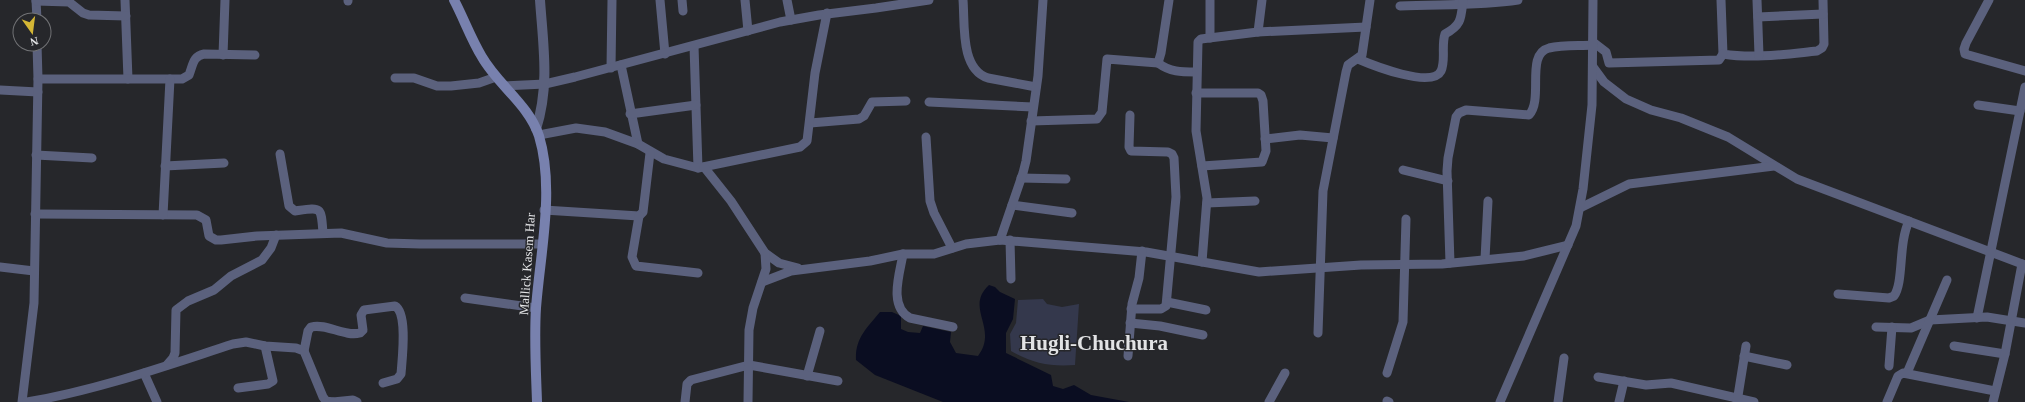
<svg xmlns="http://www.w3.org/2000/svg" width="2025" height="402" viewBox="0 0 2025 402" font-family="Georgia,serif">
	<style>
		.green { fill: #34384c }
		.water { fill: #0a0d21 }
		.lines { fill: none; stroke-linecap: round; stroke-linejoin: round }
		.minor { stroke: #5b617d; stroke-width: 9 }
		.tertiary { stroke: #5b617d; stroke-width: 10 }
		.secondary { stroke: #7881ae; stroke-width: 10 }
		.labels { text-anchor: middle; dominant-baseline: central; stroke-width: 3; stroke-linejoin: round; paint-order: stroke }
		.street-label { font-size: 13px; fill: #e2e3e5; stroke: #26272b }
		.town-label { font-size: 21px; font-weight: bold; fill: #e2e3e5; stroke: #26272b }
	</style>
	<rect width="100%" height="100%" fill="#26272b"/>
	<path class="green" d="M1043,299L1047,304L1062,307L1079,304L1075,365C1050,367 1032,363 1011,351L1010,334L1016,323L1018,300Z"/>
	<path class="water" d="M989,285L995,287L1000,292L1015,299L1013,319L1006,333V353L1051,375L1053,386L1063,389L1074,385L1091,395L1129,402H943L875,375L856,360C855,338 867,328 880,312H892L901,316V329L908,332L920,333L923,326L951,332L950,342L956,353L978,356C999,328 964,308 989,285Z"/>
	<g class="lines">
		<g class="minor">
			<path d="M36,0L37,20"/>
			<path d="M125,0L128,79"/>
			<path d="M660,0L665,54"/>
			<path d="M682,0L683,11"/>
			<path d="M745,0L748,31"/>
			<path d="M787,0L791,20"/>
			<path d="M963,0C965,24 960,69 988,78L1036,87"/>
			<path d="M1210,0V38"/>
			<path d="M1721,0L1723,54C1754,59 1787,54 1817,51L1822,48L1824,44L1823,0"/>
			<path d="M1757,0L1759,55"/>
			<path d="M1989,0L1966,43L1964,49L1965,54L2025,71"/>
			<path d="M36,1L69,2L83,13L89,15L126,16"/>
			<path d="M348,1V0"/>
			<path d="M1400,6C1439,4 1480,6 1518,0"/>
			<path d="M1758,17L1823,14"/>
			<path d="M1258,32L1262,0"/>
			<path d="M1593,42L1606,52L1609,63L1719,60L1723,54"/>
			<path d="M694,46L698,168"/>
			<path d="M223,55L225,0"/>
			<path d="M1358,59C1372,65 1432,89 1441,71C1446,61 1441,46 1445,34C1462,25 1461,18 1463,0"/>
			<path d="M1158,63C1170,72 1181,72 1196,72"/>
			<path d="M621,65L638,144"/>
			<path d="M1593,67L1604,82L1626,99L1651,110L1681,118L1728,137L1797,179L2025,265"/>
			<path d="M611,68L612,0"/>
			<path d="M395,78H414L437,86H451L479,83L496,77"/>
			<path d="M38,79H182L189,75C193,65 193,56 204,54L255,55"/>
			<path d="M504,86L545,84L575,77L780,22L819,15L876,8L929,0"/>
			<path d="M0,90L38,92"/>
			<path d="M1196,93H1258L1261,95L1263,101L1266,151L1262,162L1202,166"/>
			<path d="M929,102L1033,107"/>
			<path d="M1978,105L2020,111"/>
			<path d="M630,114L696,105"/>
			<path d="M1130,115L1129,147L1131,151L1168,152L1172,154L1174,158L1176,197L1166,306L1161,309H1131"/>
			<path d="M1031,121L1097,119L1102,112L1107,59L1158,63L1161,53L1169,0"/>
			<path d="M810,123L859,119L864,116L872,102L906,101"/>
			<path d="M539,135L576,128L605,132L638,144L664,159L698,168L800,147L807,141L815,73L827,13"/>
			<path d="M926,137L930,201L934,213L952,248"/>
			<path d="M1265,139L1300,135L1333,138"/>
			<path d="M280,154L289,206L295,211C322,207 321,206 323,233"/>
			<path d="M36,155L92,158"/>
			<path d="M165,166L224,163"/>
			<path d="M704,167L731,201L765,253L779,263L798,268"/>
			<path d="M1403,170L1448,181"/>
			<path d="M1021,178L1066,179"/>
			<path d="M1207,203L1255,201"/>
			<path d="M1012,205L1072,213"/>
			<path d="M1580,208L1629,184L1774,166"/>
			<path d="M544,210L639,216L643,212L650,153"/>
			<path d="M35,214L197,215L206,220L209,236L216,240H221L257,236L341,233L387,243L420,244H542"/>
			<path d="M163,215L170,79"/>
			<path d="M639,216L632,257L636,266L698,273"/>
			<path d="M1000,240L1023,173L1026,161L1038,76L1043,0"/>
			<path d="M1010,240L1011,279"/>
			<path d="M903,254C900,273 888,306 910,318L953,327"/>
			<path d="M1485,259L1488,201"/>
			<path d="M1202,262L1207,198L1196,131L1198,42L1201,39L1258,32L1366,27"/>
			<path d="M1450,263L1447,171L1448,158L1456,117L1459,113L1466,110L1529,115C1544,99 1525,54 1549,48C1563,45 1579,46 1593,45"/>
			<path d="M0,267L34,271"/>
			<path d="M762,282L791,271L870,261L903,254H934L966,244L1000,240L1146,252L1259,272L1361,265L1442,264L1524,256L1568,245"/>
			<path d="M1838,294L1889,298L1894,296C1904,282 1898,244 1909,221"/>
			<path d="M465,298L536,308"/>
			<path d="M1167,302L1206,310"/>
			<path d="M1977,318L2025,87"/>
			<path d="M1130,323L1160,326L1203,335"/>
			<path d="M1876,327L1911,328L1930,320L1987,317L2025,323"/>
			<path d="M1318,333L1323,191L1346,72L1348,65L1362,55L1370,0"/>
			<path d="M1954,346L2005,354"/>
			<path d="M304,351L308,331L311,327C327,323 344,337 360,333L363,330L361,315L364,310L395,306C408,313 402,360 401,374L397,379L383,383"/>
			<path d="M1128,356L1132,304L1139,278L1142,251"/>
			<path d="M1744,356L1787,365"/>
			<path d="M167,365L173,358L175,353L176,310L188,301L214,290L231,276L262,260L271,248L276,235"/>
			<path d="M1889,366L1892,327"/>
			<path d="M144,373L157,402"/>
			<path d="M1387,373L1403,322L1406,219"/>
			<path d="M1907,373L1947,280"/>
			<path d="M807,376L820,331"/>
			<path d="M1598,377L1646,385L1671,383L1754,402"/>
			<path d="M238,388L268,384L273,381L265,346"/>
			<path d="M1387,401L1389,402"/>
			<path d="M22,402L34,303L38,79L37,44"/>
			<path d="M27,402C98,390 165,366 233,344L246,342L265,346L296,348L304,351L323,397L326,401L333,402"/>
			<path d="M333,402L353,400L357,402"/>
			<path d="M685,402L687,384L691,380L749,365L838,381"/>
			<path d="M748,402L749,330L753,308L766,269L765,253"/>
			<path d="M1269,402L1285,373"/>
			<path d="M1500,402L1576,226L1583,189L1592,105L1593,0"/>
			<path d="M1558,402L1564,358"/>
			<path d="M1619,402L1624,381"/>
			<path d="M1737,402L1746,346"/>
			<path d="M1887,402L1898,376L1903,373L1995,391"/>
			<path d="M1993,402L2005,354L2022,264"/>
		</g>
		<path class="tertiary" d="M536,129C550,86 543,44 540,0"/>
		<path class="secondary" d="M454,0C464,19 471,39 482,57C498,85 529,105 539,136C555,189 540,254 536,308C534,339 536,371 537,402"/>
	</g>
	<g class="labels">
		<g class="street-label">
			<text transform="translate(527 264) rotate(-86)">Mallick Kasem Har</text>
		</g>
		<g class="town-label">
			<text x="1094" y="343">Hugli-Chuchura</text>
		</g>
	</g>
	<g transform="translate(32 32) rotate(166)"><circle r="19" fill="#26272b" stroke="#717275"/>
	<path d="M0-3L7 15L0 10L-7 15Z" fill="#d4b635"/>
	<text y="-6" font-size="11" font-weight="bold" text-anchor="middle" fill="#e2e3e5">N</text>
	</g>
</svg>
